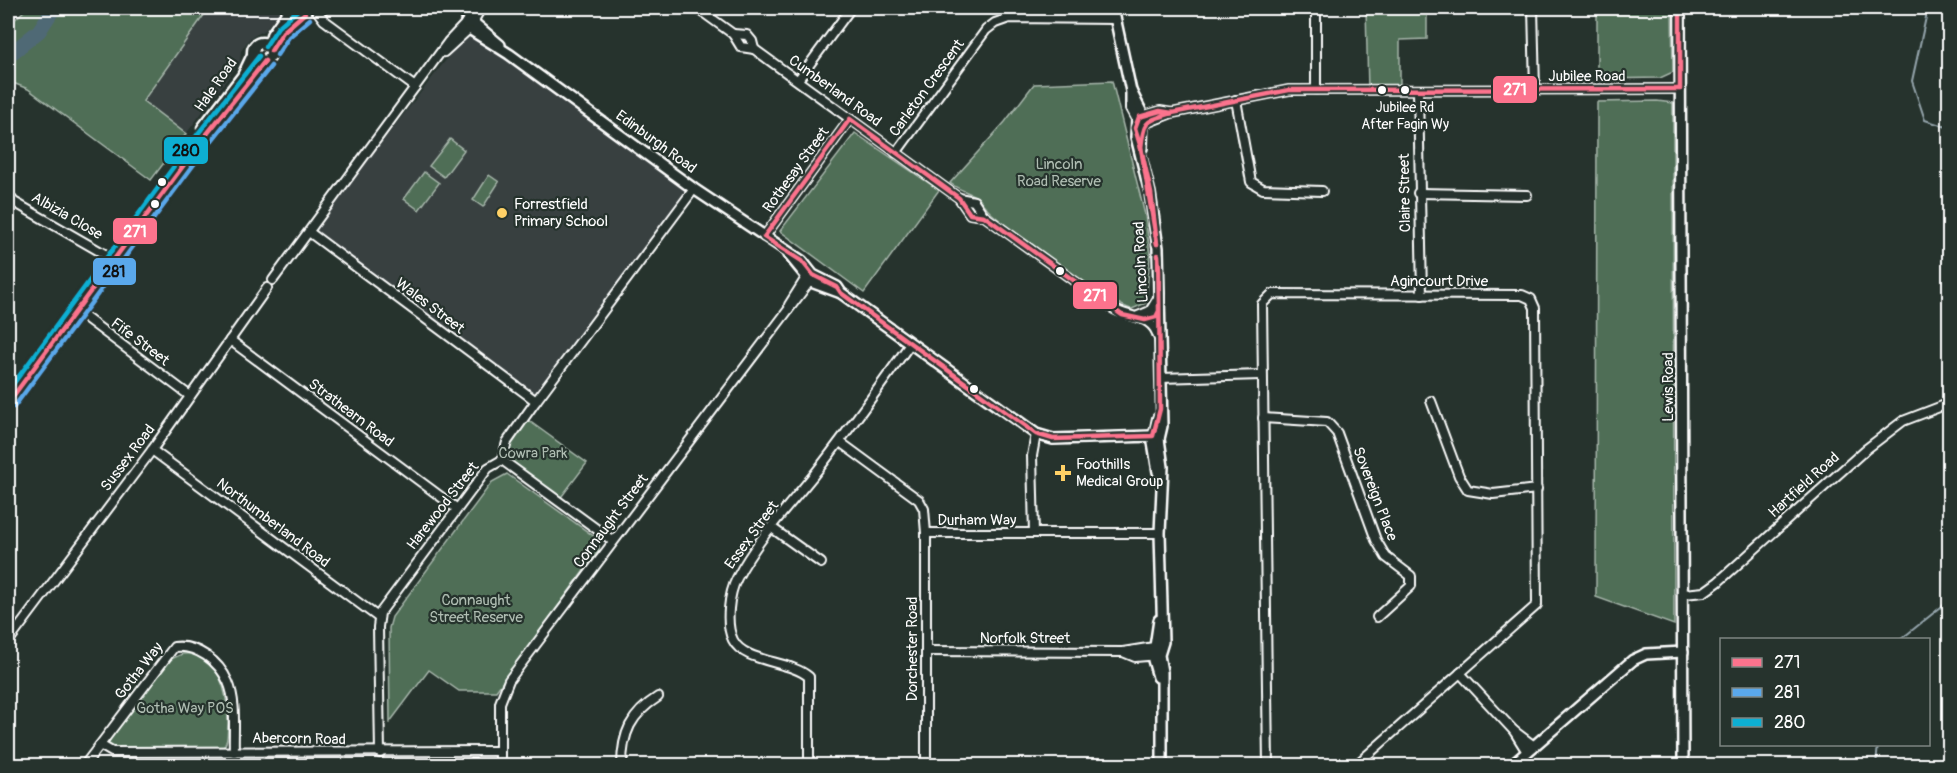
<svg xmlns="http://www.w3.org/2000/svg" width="1957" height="773" viewBox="0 0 1957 773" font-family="Pangolin,sans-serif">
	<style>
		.built { fill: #374140 }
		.green { fill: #4f6e57; stroke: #a7b6ab; stroke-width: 1.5 }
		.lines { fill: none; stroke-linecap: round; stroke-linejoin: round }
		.stream { stroke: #95a5ac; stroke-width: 2 }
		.river { stroke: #4f6974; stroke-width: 15 }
		.minor-casing { stroke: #fff; stroke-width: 12 }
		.tertiary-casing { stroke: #fff; stroke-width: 14 }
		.secondary-casing { stroke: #fff; stroke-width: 15 }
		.minor { stroke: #26332d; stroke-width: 8 }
		.tertiary { stroke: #26332d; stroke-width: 9 }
		.secondary { stroke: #26332d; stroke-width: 10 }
		.bus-1-casing { stroke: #26332d; stroke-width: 9 }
		.bus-2-casing { stroke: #26332d; stroke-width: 9 }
		.bus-3-casing { stroke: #26332d; stroke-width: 9 }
		.bus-1 { stroke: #fc738d; stroke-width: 4.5 }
		.bus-2 { stroke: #5aa8eb; stroke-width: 4.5 }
		.bus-3 { stroke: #0dafd3; stroke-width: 4.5 }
		.bus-dot { fill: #fff; stroke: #26332d; stroke-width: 2 }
		.poi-dot { fill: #ffd166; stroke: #26332d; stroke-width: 2 }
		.labels { text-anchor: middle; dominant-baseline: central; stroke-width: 4.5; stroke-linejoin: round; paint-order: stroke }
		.bus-label { font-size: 14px; fill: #fff; stroke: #26332d }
		.street-label { font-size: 15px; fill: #fff; stroke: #26332d }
		.park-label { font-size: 15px; fill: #b0beb3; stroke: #26332d }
		.poi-label { font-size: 15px; fill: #fff; stroke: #26332d; text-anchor: start }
		.line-badge { stroke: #26332d; stroke-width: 2 }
		.badge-label { font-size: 16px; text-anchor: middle; font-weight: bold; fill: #fff }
		.pale-badge-label { font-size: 16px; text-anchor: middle; font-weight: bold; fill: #111 }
	</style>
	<rect width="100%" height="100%" fill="#26332d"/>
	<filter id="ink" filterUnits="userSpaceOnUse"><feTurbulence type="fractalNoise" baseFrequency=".0167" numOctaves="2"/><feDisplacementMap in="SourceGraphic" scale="12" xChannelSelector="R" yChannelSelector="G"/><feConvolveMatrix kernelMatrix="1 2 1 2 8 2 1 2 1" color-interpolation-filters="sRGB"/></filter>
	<g filter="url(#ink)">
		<g class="built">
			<path d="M191,8H282L265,30L250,38L241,51L240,62L186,134L130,91Z"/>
			<path d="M467,33L694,189L536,401L312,232Z"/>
		</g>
		<g class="green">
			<path d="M27,8H197L204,15L143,101L186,134L151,180L28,89L8,81V26Z"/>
			<path d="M1366,8H1427V39L1400,40V90H1368Z"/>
			<path d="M1597,8H1672L1673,72L1660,78L1597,79Z"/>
			<path d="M1112,81L1145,215L1150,254L1146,303L1132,309C1114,307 1009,229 990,212C985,208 983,202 978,198C969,192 959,190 950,183L1005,122L1034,84Z"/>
			<path d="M1657,101L1673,103L1674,625L1596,597L1597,102Z"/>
			<path d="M855,133L939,190L864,293L780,231Z"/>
			<path d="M450,139L464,150L444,177L429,166Z"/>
			<path d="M424,172L439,183L419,210L404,199Z"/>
			<path d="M489,175L499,182L483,207L473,200Z"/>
			<path d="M525,418L587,463L559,500L502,460L507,442Z"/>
			<path d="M507,474L599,540V550L496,691H459L429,670L390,722L389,628L392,617L492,482Z"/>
			<path d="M182,654C220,650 228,695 228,723C227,733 229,743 221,750H112L108,746L110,739L169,660Z"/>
		</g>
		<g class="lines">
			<g class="stream">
				<path d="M1928,8L1912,81L1925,120L1950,128"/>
				<path d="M1900,640L1946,603L1942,486L1950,474"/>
				<path d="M1876,766L1878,744"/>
			</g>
			<path class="river" d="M8,56L39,31L54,8"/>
			<g class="minor-casing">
				<g id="minor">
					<path d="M315,8L324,20L415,87"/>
					<path d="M697,8L733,34L741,47L754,49L959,198L970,214L984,216"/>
					<path d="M1533,8L1535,89"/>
					<path d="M733,34L747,35L752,41L754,49"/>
					<path d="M444,52L469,29L481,8"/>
					<path d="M798,80L851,8"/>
					<path d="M1316,90V8"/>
					<path d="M1418,91L1422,295"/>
					<path d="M1236,100L1251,182L1263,189L1322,191"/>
					<path d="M1172,113L1160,111L1137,119L1144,124L1172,113L1289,90L1680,89"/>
					<path d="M896,153L986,30L995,23L1009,18L1115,19"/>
					<path d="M1418,193L1527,195"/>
					<path d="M8,194L14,202L115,260"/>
					<path d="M959,198L974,201L984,216L1112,308C1129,319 1152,314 1158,337"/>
					<path d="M309,232L536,401"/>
					<path d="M764,237L850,119"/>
					<path d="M273,280L448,42L466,23L475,8"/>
					<path d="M789,305L806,278L812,275"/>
					<path d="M74,309L190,396"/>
					<path d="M1138,316L1150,311L1158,298"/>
					<path d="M230,340L456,508"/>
					<path d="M1160,378L1261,375"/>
					<path d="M1431,401L1459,476L1468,490L1493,494L1537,489"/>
					<path d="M1263,418L1327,422L1337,433L1376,540L1386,557L1411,576V586L1377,617"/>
					<path d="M840,442L919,500L924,509L926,533H1160"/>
					<path d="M152,450L379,618"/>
					<path d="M502,460L613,541"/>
					<path d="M772,528L821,563"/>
					<path d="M1034,533L1032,456L1036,434"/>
					<path d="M1684,594L1704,592L1718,582L1865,450L1903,421L1950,403"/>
					<path d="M8,642L152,450L267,288"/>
					<path d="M926,651L1123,652L1154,647L1159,655L1135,657L1123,652"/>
					<path d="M1460,673L1514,731L1527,752"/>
					<path d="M1514,731L1534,746"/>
					<path d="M100,745L112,752L500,751"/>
					<path d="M380,753L378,627L380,613L488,468L502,460L507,442L536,401L694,189"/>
					<path d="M84,766L174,647C196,644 219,661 228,682C237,702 233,731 234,752"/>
					<path d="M500,766V703L509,680L813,277"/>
					<path d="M622,766C622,733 631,714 658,697"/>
					<path d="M809,766V677C790,660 744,663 733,640C725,624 729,593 737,578C756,541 787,508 813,476C847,433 878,389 910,344"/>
					<path d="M926,766V533"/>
					<path d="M1268,766L1262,304L1272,294L1522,295L1531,299L1535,308L1537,605L1355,766"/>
				</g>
			</g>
			<g class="tertiary-casing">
				<g id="tertiary">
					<path d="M1113,8L1131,91L1143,115L1142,148"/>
					<path d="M1680,8L1683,766"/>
					<path d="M466,23L471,30L509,54L694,189L802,261L813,275L837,287L841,293L1036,434L1053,439L1153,436L1159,439"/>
					<path d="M466,23H474L500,45"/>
					<path d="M1131,91V108L1137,119L1136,137L1150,193L1158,248L1162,426L1159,439L1163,467L1160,533L1163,642L1159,655L1162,672V766"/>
					<path d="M789,255L811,282L841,293"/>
					<path d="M1158,418L1153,442L1158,472"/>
					<path d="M1158,677L1153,660L1159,620"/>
					<path d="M1511,766L1633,660L1646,654L1683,652"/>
				</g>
			</g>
			<g class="secondary-casing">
				<g id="secondary">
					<path d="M272,35L291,8"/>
					<circle cx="262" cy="52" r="9"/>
					<path d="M271,51L283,32L305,13"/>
					<path d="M203,128L243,76L253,55"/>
					<path d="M8,403L203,139L265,61"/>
				</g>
			</g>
			<use href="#minor" class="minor"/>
			<use href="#tertiary" class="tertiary"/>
			<use href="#secondary" class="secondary"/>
			<g class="bus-1-casing">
				<g id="bus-1">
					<path d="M1680,8V89"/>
					<path d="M271,51L283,32L305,13"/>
					<path d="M1172,113L1289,90L1680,89"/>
					<path d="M850,119L959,198L970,214L984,216L1122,315L1145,320L1156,317L1159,311L1158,255L1159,270L1160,409L1153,436L1053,439L1036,434L841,293L837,287L813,275L802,261L764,237Z"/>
					<path d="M1141,148L1151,193L1157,244"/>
					<path d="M1141,148L1157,244"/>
					<path d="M1141,148L1135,128L1139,117L1160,111L1172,113"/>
					<path d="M1141,148C1144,120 1145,122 1172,113"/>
					<path d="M8,403L203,139L265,61"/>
				</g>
			</g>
			<g class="bus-2-casing">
				<g id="bus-2">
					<path d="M277,55L289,37L310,19"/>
					<path d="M14,407L209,144L271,66"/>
				</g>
			</g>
			<g class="bus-3-casing">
				<g id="bus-3">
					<path d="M265,47L278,27L300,8"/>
					<path d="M8,391L197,135L259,56"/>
				</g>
			</g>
			<use href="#bus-1" class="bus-1"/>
			<use href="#bus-2" class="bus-2"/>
			<use href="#bus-3" class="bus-3"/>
		</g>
	</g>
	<g class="bus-dot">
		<circle cx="1382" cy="90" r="5"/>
		<circle cx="1405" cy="90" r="5"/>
		<circle cx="162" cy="182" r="5"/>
		<circle cx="155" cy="204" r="5"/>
		<circle cx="1060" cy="271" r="5"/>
		<circle cx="974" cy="389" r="5"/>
	</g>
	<g class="poi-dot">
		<circle cx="502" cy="213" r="6"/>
		<path d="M1060 464h6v6h6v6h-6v6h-6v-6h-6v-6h6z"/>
	</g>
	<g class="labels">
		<g class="bus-label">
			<text x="1405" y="107">Jubilee Rd<tspan x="1405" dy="17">After Fagin Wy</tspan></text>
		</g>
		<g class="street-label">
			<text x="1587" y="76">Jubilee Road</text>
			<text transform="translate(216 85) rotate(-55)">Hale Road</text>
			<text transform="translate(927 88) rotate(-54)">Carleton Crescent</text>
			<text transform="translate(835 91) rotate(36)">Cumberland Road</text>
			<text transform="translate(656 142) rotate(36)">Edinburgh Road</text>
			<text transform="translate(796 170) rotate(-54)">Rothesay Street</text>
			<text transform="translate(1405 193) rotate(-91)">Claire Street</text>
			<text transform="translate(67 216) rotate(30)">Albizia Close</text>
			<text transform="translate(1141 262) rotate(-93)">Lincoln Road</text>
			<text x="1439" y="281">Agincourt Drive</text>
			<text transform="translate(430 306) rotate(37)">Wales Street</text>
			<text transform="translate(140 342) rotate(37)">Fife Street</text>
			<text transform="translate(1668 387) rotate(-90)">Lewis Road</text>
			<text transform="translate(351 413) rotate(37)">Strathearn Road</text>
			<text transform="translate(128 458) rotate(-53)">Sussex Road</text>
			<text transform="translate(1804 485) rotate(-42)">Hartfield Road</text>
			<text transform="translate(1375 494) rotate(69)">Sovereign Place</text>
			<text transform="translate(443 506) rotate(-52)">Harewood Street</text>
			<text x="977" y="520">Durham Way</text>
			<text transform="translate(611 521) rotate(-53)">Connaught Street</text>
			<text transform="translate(273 523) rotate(37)">Northumberland Road</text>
			<text transform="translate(752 535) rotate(-54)">Essex Street</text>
			<text x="1025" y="638">Norfolk Street</text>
			<text transform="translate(912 649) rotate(-90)">Dorchester Road</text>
			<text transform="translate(139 671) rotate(-52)">Gotha Way</text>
			<text transform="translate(299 739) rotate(1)">Abercorn Road</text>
		</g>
		<g class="park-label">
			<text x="1059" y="164">Lincoln<tspan x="1059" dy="17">Road Reserve</tspan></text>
			<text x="533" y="453">Cowra Park</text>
			<text x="476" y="600">Connaught<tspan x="476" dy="17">Street Reserve</tspan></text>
			<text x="185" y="708">Gotha Way POS</text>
		</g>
		<g class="poi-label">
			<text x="514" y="204">Forrestfield<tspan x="514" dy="17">Primary School</tspan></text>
			<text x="1076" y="464">Foothills<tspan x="1076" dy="17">Medical Group</tspan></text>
		</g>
	</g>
	<g class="line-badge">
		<rect x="1492" y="75" width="46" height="29" rx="6" fill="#fc738d"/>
		<rect x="163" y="136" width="46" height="29" rx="6" fill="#0dafd3"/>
		<rect x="112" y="217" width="46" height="28" rx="6" fill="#fc738d"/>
		<rect x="92" y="257" width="45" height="29" rx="6" fill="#5aa8eb"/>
		<rect x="1072" y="281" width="46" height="29" rx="6" fill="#fc738d"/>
	</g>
	<g class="badge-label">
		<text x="1515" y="95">271</text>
		<text x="135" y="237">271</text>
		<text x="1095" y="301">271</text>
	</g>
	<g class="pale-badge-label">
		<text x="186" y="156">280</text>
		<text x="114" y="277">281</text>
	</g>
	<rect width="1957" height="773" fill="none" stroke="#26332d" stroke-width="30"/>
	<rect x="15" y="15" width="1927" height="743" fill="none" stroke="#fff" stroke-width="2" filter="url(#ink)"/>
	<rect x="1720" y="638" width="210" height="108" fill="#26332d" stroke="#7d8581" stroke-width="1.5"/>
	<rect x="1732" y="658" width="30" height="9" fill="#fc738d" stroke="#7d8581" stroke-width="1.5"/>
	<text x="1774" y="668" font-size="18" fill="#ffffff">271</text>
	<rect x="1732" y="688" width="30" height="9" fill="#5aa8eb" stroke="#7d8581" stroke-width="1.5"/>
	<text x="1774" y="698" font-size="18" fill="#ffffff">281</text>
	<rect x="1732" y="718" width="30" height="9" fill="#0dafd3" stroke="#7d8581" stroke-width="1.5"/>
	<text x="1774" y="728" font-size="18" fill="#ffffff">280</text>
</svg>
